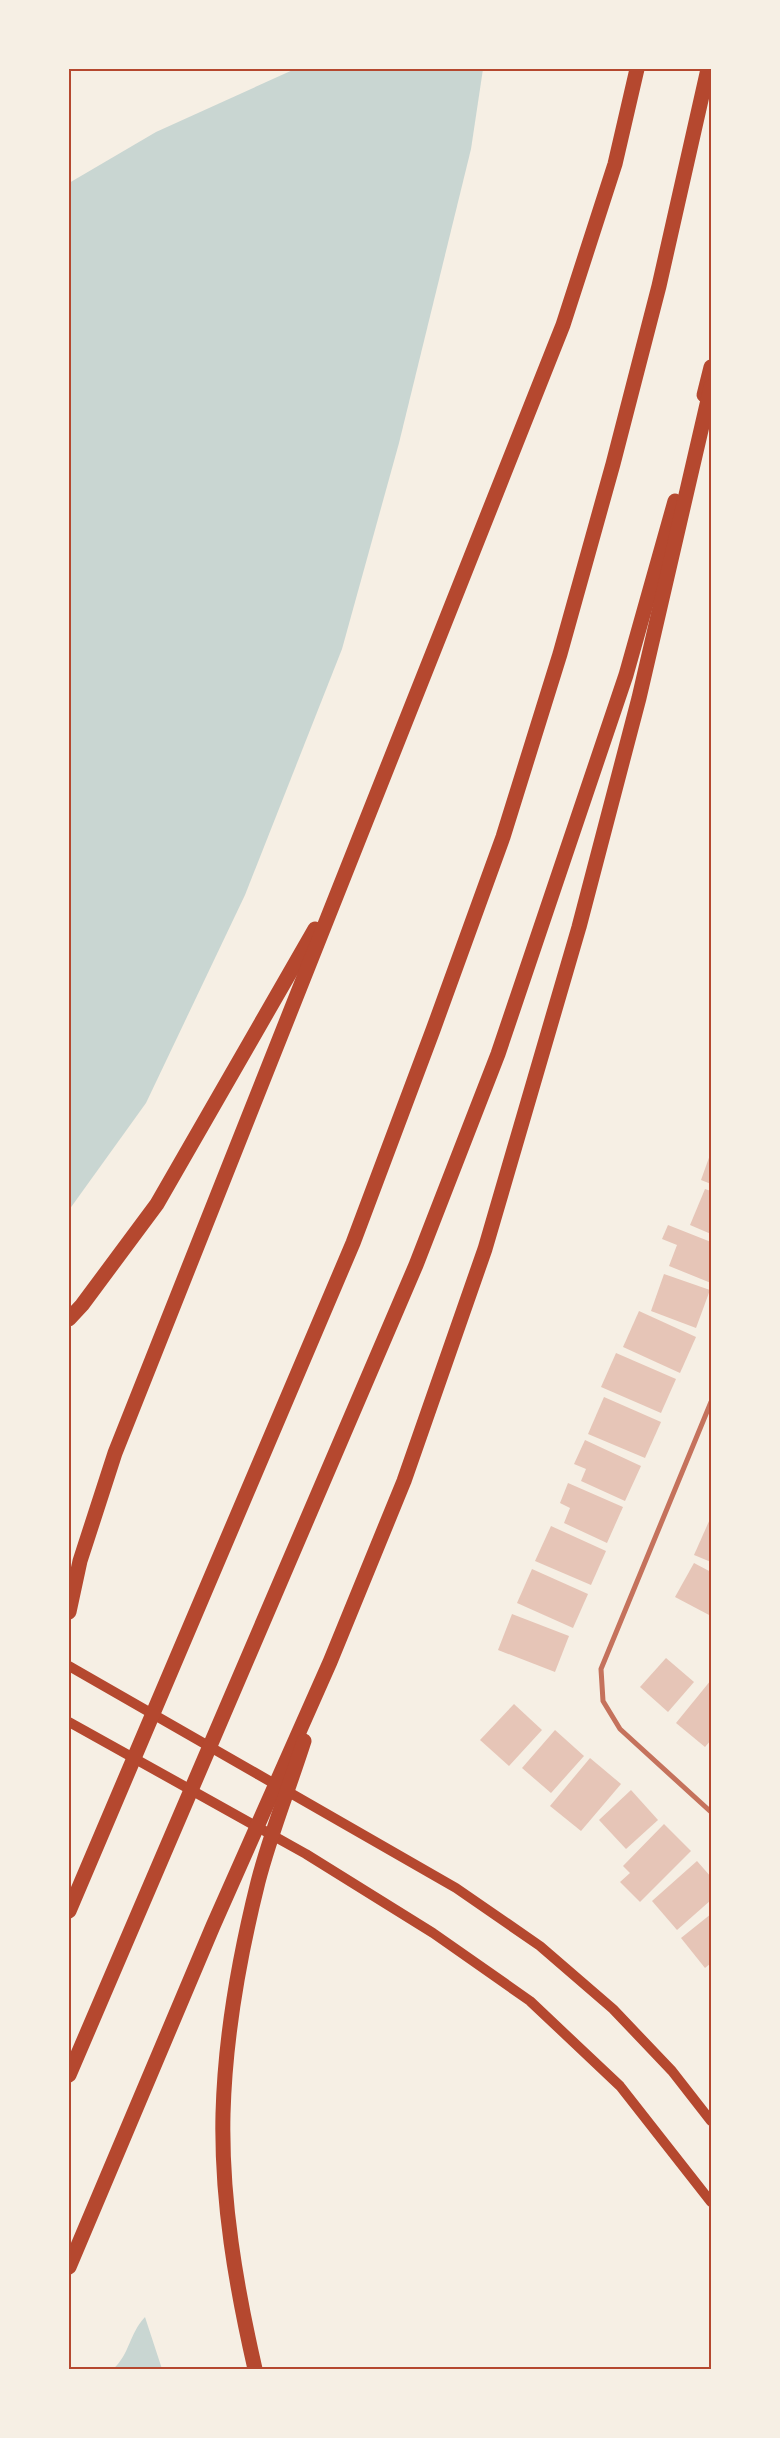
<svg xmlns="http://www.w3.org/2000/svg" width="780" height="2438" viewBox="0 0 780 2438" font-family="'Public Sans',sans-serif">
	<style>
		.water { fill: #c9d6d2 }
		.building { fill: #e6c5b7 }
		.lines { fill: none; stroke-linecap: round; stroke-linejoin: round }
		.minor { stroke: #c5725c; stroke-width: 5 }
		.secondary { stroke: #b5482f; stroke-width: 10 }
		.motorway { stroke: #b5482f; stroke-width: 15 }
		.neatline { fill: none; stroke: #b5482f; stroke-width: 2 }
	</style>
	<rect width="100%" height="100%" fill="#f6efe4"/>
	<g class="water">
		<path d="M295,69H483L471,149L399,443L342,649L245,895L146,1103L69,1210V183L156,132Z"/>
		<path d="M145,2317L162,2369H113C130,2354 129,2334 145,2317Z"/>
	</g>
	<g class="building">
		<path d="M711,1152V1184L701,1180Z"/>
		<path d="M705,1189L711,1191V1234L690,1225Z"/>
		<path d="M668,1225L711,1242V1283L669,1266L677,1245L662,1239Z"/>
		<path d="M664,1274L710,1290L696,1328L651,1311Z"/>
		<path d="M639,1311L696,1337L680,1373L623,1347Z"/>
		<path d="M616,1353L676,1379L661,1413L601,1387Z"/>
		<path d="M604,1397L661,1422L645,1458L588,1434Z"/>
		<path d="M585,1440L641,1466L625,1501L581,1481L586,1469L574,1464Z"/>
		<path d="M568,1483L623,1507L607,1543L564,1523L570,1508L560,1503Z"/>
		<path d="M710,1519L711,1520V1562L694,1555Z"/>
		<path d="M551,1526L606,1551L591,1585L535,1561Z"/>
		<path d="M694,1563L711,1572V1616L675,1597Z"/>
		<path d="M532,1569L588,1594L573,1628L517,1603Z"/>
		<path d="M512,1614L569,1636L555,1672L498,1650Z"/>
		<path d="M666,1658L694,1682L668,1712L640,1687Z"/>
		<path d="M711,1680V1740L705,1747L676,1723Z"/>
		<path d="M514,1704L542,1730L509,1766L480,1740Z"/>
		<path d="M555,1730L584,1756L551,1793L522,1768Z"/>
		<path d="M590,1758L621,1784L581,1831L550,1806Z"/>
		<path d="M631,1790L658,1820L626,1849L599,1820Z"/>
		<path d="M664,1824L691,1851L640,1902L620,1882L630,1873L623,1866Z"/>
		<path d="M697,1861L711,1877V1900L677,1930L652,1901Z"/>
		<path d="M711,1914V1963L705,1968L681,1938Z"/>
	</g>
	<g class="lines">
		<path class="minor" d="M711,1402L601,1669L603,1701L620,1729L711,1812"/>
		<g class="secondary">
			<path d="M69,1666L456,1888L540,1946L613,2009L672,2071L711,2121"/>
			<path d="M69,1722L306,1854L433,1933L530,2001L620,2086L711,2202"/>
		</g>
		<g class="motorway">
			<path d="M704,395L711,367"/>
			<path d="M69,1319L82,1305L157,1204L315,929"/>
			<path d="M69,1612L80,1561L115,1453L563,325L615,164L637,69"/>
			<path d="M69,1911L353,1243L433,1030L503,837L560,654L613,464L659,286L708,69"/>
			<path d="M69,2075L416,1265L498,1054L626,675L675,501"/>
			<path d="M69,2267L213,1926L330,1662L404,1481L485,1249L579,927L639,698L711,387"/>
			<path d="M255,2369C236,2286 221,2200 223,2114C225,2036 239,1958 258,1882C270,1835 289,1788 304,1741"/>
		</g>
	</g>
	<rect width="780" height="2438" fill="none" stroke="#f6efe4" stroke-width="140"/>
	<rect x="70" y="70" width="640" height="2298" class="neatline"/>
</svg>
